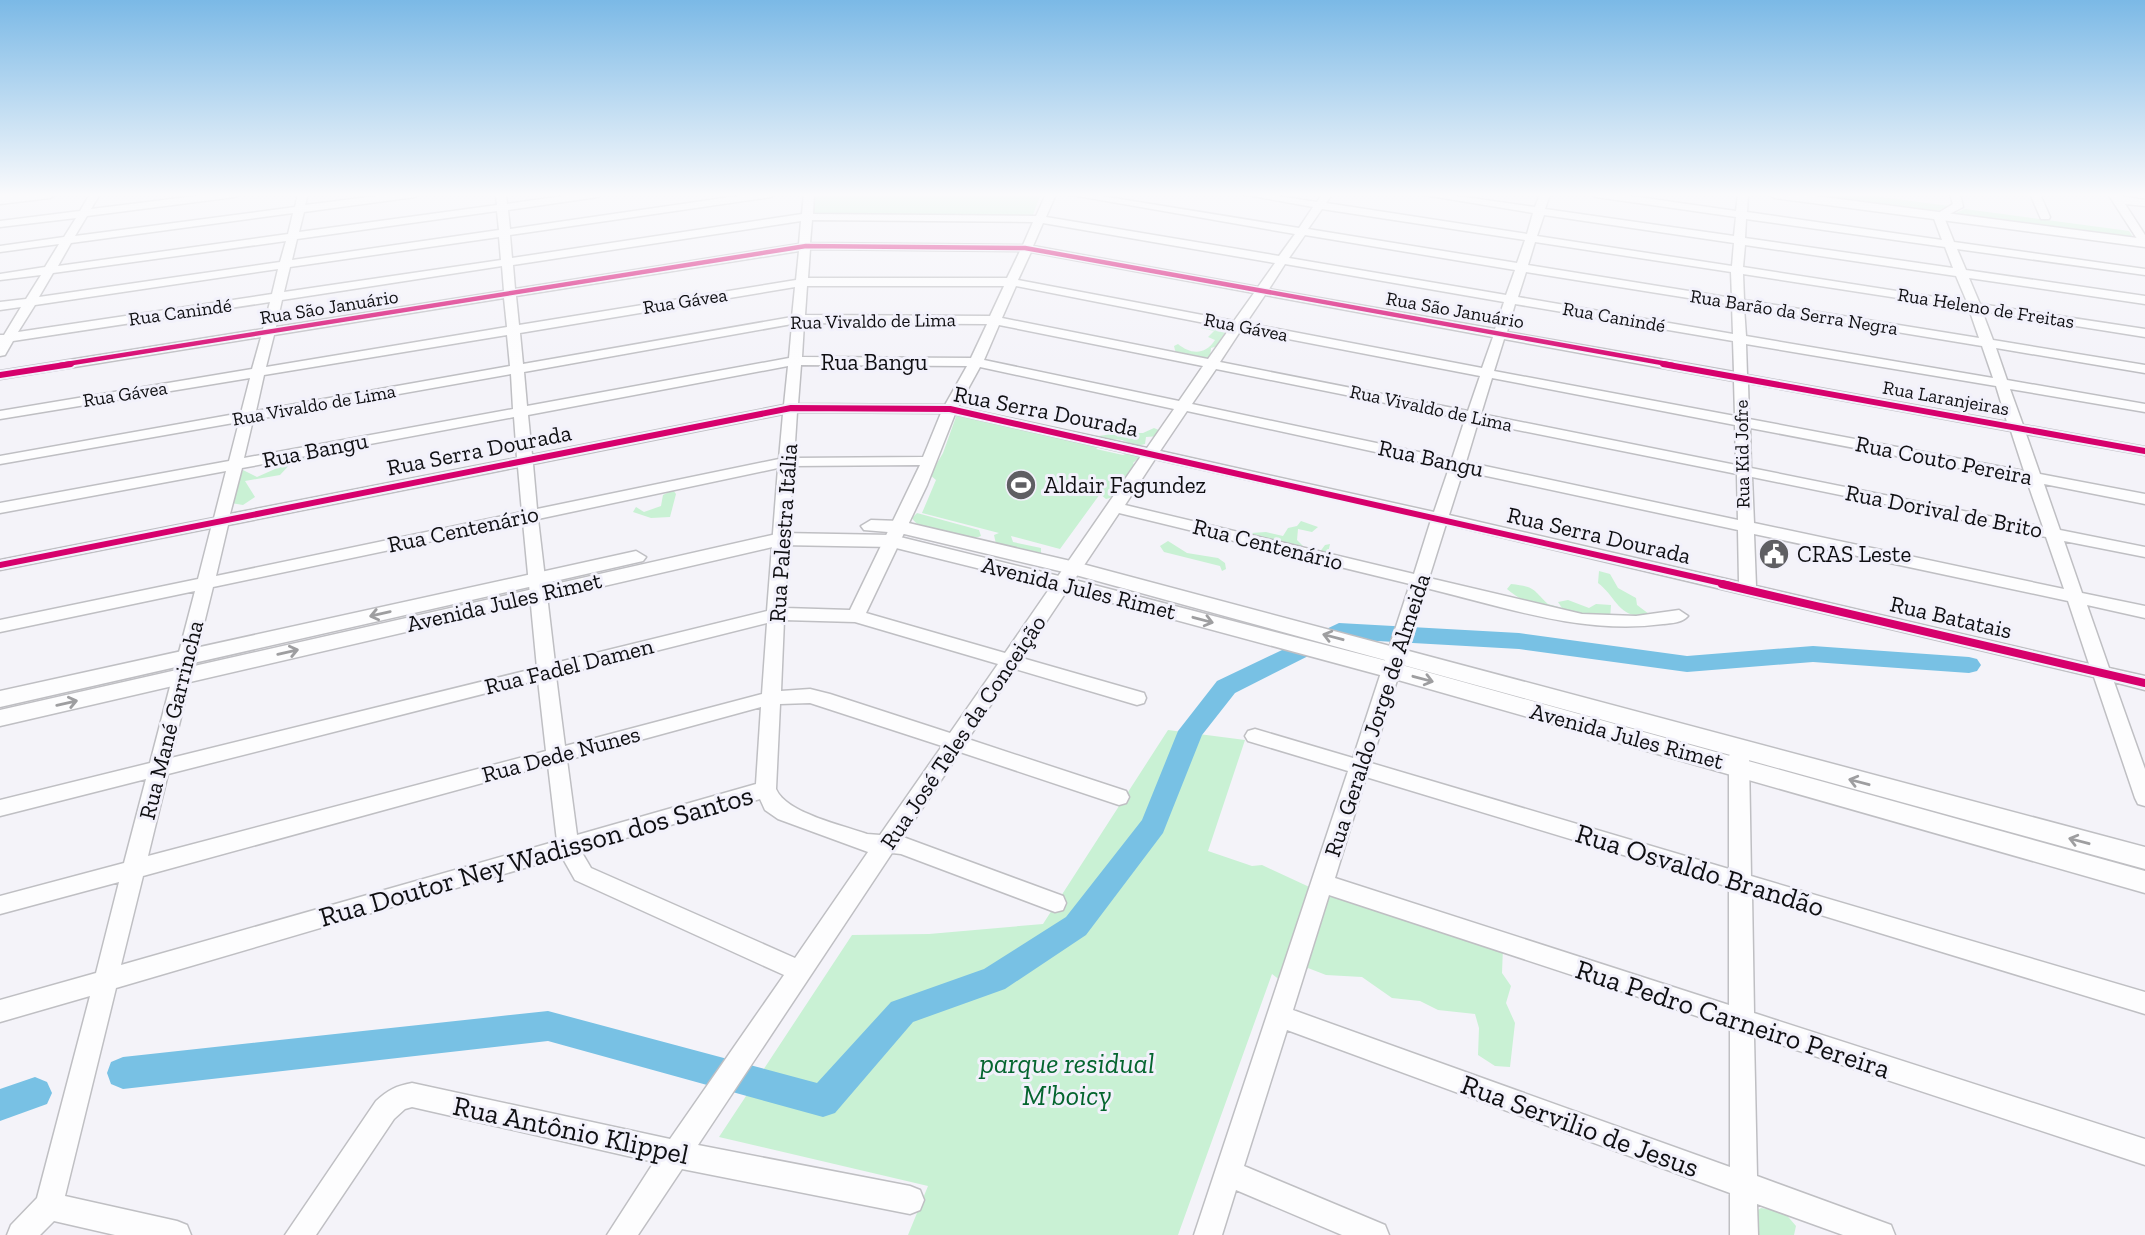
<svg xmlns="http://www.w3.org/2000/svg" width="2145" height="1235" viewBox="0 0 2145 1235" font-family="'Zilla Slab',serif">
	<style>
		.green { fill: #c9f1d4 }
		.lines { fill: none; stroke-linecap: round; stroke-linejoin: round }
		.river { fill: #78c1e4; fill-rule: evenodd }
		.minor-casing { stroke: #bfbfc3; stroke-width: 3 }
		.major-casing { stroke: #bfbfc3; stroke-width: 3 }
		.minor { fill: #fdfdfe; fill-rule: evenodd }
		.major { fill: #fdfdfe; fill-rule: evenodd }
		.cycleway-far2-casing { stroke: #f2f1fb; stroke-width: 7 }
		.cycleway-far1-casing { stroke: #f2f1fb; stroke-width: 10 }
		.cycleway-casing { stroke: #f2f1fb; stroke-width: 12 }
		.cycleway-far2 { stroke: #d6006c; stroke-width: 4.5 }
		.cycleway-far1 { stroke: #d6006c; stroke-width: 6 }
		.cycleway { stroke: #d6006c; stroke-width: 8 }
		.oneway { stroke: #9e9ea0 }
		.labels { text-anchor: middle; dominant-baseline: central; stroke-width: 6; stroke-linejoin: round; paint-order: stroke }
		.far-street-label { font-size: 19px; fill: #0f0f12; stroke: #f2f1fb }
		.street-label { font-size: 23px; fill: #0f0f12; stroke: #f2f1fb }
		.poi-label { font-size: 23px; fill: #0f0f12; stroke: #f2f1fb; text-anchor: start }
		.near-street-label { font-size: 28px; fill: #0f0f12; stroke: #f2f1fb }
		.near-park-label { font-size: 28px; font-style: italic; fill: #05652f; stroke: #f2f1fb }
	</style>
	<rect width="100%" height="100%" fill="#f4f3f9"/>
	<g class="green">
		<path d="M811,194H1041L1032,217L809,216Z"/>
		<path d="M1787,194H1859L1949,206L1932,213Z"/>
		<path d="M1965,209L2129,231L2135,240L1951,215Z"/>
		<path d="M1203,325L1228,329L1218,346L1211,348L1210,358L1176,354L1174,346L1178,344C1189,353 1204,357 1215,340L1208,337L1214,331L1201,328Z"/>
		<path d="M957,414L1099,446L1096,449L1123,455L1129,452L1142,455L1133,463L1135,466L1130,477L1125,478L1110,498L1106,499L1100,494L1060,549L1011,536L1013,542L1041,548V554L996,544L994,535L999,533L922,513L936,480L930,475L943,453Z"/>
		<path d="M1124,422L1129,424L1126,429L1129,433H1143L1154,428L1161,431L1160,436L1146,437L1145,444L1137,446L1122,440L1092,437L1119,433Z"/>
		<path d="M296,447L304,448L315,459L294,460L280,475L245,481L255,497L243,505L231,503L243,470L257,477L275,469Z"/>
		<path d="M673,490L676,494L670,517L651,518L633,512L636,507L644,512L661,506L663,495Z"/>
		<path d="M917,513L979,530L981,536C966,542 921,534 912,518Z"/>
		<path d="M1301,521L1318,527L1312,532L1298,529L1297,540L1304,547L1319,553L1325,545L1330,544L1328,553L1325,555L1255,538L1251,533L1266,532L1283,536L1288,528L1297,526Z"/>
		<path d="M1168,541L1187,553L1218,558L1225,563L1226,569L1222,571L1220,566L1164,552L1160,546Z"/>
		<path d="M1599,571L1610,574L1618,588L1636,598L1637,605L1649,614C1620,622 1616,596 1598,583Z"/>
		<path d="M1511,584C1536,587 1532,589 1548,604L1562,608L1558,602L1568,600L1589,608L1596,604L1611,605L1610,620L1573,615L1564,609C1547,613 1520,601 1507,589Z"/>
		<path d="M1168,730L1245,740L1208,851L1252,866L1262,865L1331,897L1354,900L1503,947L1502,973L1511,986L1506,1003L1515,1023L1510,1067L1495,1066L1478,1055L1479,1028L1475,1014L1438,1010L1420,1001L1392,998L1362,977L1326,975L1308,968L1289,987L1272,974L1178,1235H908L928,1186L719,1137L852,935L929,934L1043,924Z"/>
		<path d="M1761,1208L1784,1212L1796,1226L1794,1235H1747L1752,1214Z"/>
	</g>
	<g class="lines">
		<g class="river">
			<path d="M1339,623L1519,633L1687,656L1813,646L1969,657L1977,659L1981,665L1977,671L1969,673L1813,662L1687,672L1519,649L1342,639L1235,693L1202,735L1163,833L1086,935L1005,989L913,1022L835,1113L823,1117L548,1041L123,1089L111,1084L107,1073L111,1062L123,1057L548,1011L817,1083L891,1002L984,969L1066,917L1142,820L1178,731L1217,681Z"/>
			<path d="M35,1077L47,1082L52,1093L47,1104L0,1121V1089Z"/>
		</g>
		<g class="minor-casing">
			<g id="minor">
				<path d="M90,194H100L91,209L212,194H240L235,197L87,216L75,236L295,207L298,194H308L305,205L393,194H420L415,197L304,212L299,232L497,205L496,194H506L507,204L577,194H603L598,197L508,210L510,229L751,194H776L771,197L510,235L512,258L802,214L804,194H814L813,214L1036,216L1046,194H1056L1046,217L1279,256L1295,234L1066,194H1089L1299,228L1313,207L1241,194H1265L1317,202L1322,194H1332L1326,203L1527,234L1533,213L1418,194H1443L1535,207L1540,194H1550L1545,209L1734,236L1736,217L1596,197L1591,194H1617L1736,211L1738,194H1748L1747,212L1942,240L1933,216L1953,204L1950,194H1960L1963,207L1944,217L1954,242L2145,269V275L1957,249L1966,270L2145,296V304L1969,278L1980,304L2145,329V337L1982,311L1993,340L2145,365V373L1996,348L2007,380L2145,404V412L2010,389L2023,425L2145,447V455L2026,434L2040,474L2145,494V504L2044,484L2060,530L2145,547V557L2064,541L2082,593L2145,606V618L2087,605L2109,668L2145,676V690L2114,682L2145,769V806L2138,804L2135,798L2094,677L1446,524L1429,578L1582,614L1636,616L1679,610L1688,616C1682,623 1672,623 1663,624C1583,635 1504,607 1426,588L1371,763L1729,869V756L1732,751H1746L1749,756L1751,876L2145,992V1014L1752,894L1754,1013L2145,1139V1165L1754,1036L1757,1176L1891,1225L1895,1235H1843L1757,1204L1758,1235H1730V1193L1287,1030L1244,1166L1385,1225L1389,1235H1342L1236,1190L1222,1235H1194L1348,771L1248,741L1245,736L1248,731L1255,729L1353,758L1410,584L1119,513L1022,658L1144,693L1146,698L1144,703L1137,705L1015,669L968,739L1126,791L1129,797L1126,803L1119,805L960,752L903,837L1063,896L1066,903L1063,910L1055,912L901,854L892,853L698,1145L910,1186L920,1190L924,1200L920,1210L910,1214L682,1169L638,1235H607L654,1162L412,1107L405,1109L394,1119L316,1235H285L376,1101C388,1090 396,1086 412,1083L670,1139L784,975L575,880L562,857L116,988L65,1196L177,1221L187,1225L191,1235H115L54,1221L40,1235H7L11,1225L37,1198L90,996L0,1022V1000L96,973L119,882L0,914V896L124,863L146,779L0,816V800L150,763L195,591L0,632V620L198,579L211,528L0,570V560L214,518L226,471L0,513V503L229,461L239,422L0,464V456L241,413L250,378L0,419V411L252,369L261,337L0,379V371L263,329L270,302L13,341L5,355L0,356V335H4L21,307L0,310V302L26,299L41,275L0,280V274L45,267L59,244L0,252V246L64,237L76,218L0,227V221L80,211ZM1322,209L1525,240L1517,263L1308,229ZM497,211L499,230L292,260L297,239ZM293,213L288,234L58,266L71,243ZM1544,215L1734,243L1732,266L1537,236ZM1746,219L1945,247L1953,268L1745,238ZM812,220L1033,222L1023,245L810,243ZM801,221L799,244L515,289L513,265ZM1043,223L1275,263L1258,287L1033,246ZM1305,235L1515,270L1506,295L1289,258ZM499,237L501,260L284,292L290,267ZM286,241L280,262L39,297L53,273ZM1535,242L1731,272L1732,298L1528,265ZM1745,245L1956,276L1967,302L1743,267ZM810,249L1020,251L1007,278H808ZM799,251L796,280L519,325L516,296ZM1031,252L1254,293L1234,321L1018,280ZM1285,264L1504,302L1495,329L1269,289ZM502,266L504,291L276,327L282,300ZM278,269L272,294L18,332L35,305ZM1526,272L1732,305L1733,334L1518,297ZM1743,274L1969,309L1979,338L1744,300ZM807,286H1004L990,316L805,315ZM1016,286L1230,328L1208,359L1002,318ZM795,287L792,317L523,364L520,333ZM1265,295L1493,337L1482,368L1246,323ZM504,298L507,327L266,367L274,335ZM1515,304L1733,341L1734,372L1507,332ZM1744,307L1982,346L1993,378L1746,336ZM804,323L987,324L971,358L802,357ZM792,324L789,358L527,406L524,372ZM999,325L1203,366L1179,401L984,360ZM1241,330L1480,376L1468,411L1220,362ZM507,335L510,366L256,411L264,375ZM1504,339L1734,381L1735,416L1494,371ZM1746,344L1996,386L2007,422L1747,375ZM801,365L967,366L945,405L798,404ZM788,366L784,405L532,455L528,415ZM980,367L1174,409L1147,448L958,407ZM1216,369L1465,419L1452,459L1192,404ZM511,374L513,409L244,458L253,420ZM1492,378L1735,425L1736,465L1481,414ZM1748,383L2011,431L2024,471L1749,419ZM1187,411L1449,468L1434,512L1160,451ZM797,412L941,413L923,457L794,458ZM783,414L779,459L537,509L533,464ZM955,414L1141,456L1005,653L866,613L927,485ZM514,417L517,458L230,514L242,468ZM1478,422L1737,474L1738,520L1466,462ZM1750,428L2027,481L2043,527L1751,468ZM1155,459L1431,520L1414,574L1125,505ZM920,465L850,610L785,608L793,466ZM518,467L522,512L216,576L228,525ZM778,468L767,611L555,663L538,519ZM1463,471L1738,530L1739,582L1449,515ZM1752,477L2046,537L2064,589L1754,523ZM523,522L537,668L171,758L213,587ZM1754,534L2068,601L2089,664L1756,586ZM784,620L855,622L998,664L950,733L830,694L810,689L781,691ZM767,623L762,694L565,746L556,676ZM538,680L546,751L148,856L168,774ZM810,703L942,746L880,835L867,834C842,825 786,813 776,789L780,704ZM761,707L756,784L577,835L567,760ZM548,765L557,841L121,965L143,876ZM1366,777L1729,887V1005L1335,878ZM760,799L765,810L778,819L868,852L795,958L591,868L581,851ZM1329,895L1730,1027V1167L1293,1010Z"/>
				<path d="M2030,194H2040L2050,217L2049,219H2041Z"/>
				<path d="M2108,194L2145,200V206L2125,204L2145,235V246L2141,245Z"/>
			</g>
		</g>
		<g class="major-casing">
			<g id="major">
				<path d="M20,194H56L50,198L0,204V196Z"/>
				<path d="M1768,194H1801L2145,239V247L1774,198Z"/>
				<path d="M871,520L900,521L1075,562L2145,847V869L1072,574L900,533L864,530L861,526Z"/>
				<path d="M781,533L892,535L1063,577L1391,662L2145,871V893L1391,678L1061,589L892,547L781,545L0,726V710Z"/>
				<path d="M636,551L646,557L643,561L0,707V691Z"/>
			</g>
		</g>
		<use href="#minor" class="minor"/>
		<use href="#major" class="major"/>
		<g class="cycleway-far2-casing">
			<path id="cycleway-far2" d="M60,365L806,246L1025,248L1673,365"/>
		</g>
		<g class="cycleway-far1-casing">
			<g id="cycleway-far1">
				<path d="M1663,364L2145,451"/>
				<path d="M0,375L71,364"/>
				<path d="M0,565L791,408L950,409L1730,585"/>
			</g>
		</g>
		<g class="cycleway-casing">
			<path id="cycleway" d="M1722,584L2145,683"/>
		</g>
		<use href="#cycleway-far2" class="cycleway-far2"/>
		<use href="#cycleway-far1" class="cycleway-far1"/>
		<use href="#cycleway" class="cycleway"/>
	</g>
	<defs><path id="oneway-shaft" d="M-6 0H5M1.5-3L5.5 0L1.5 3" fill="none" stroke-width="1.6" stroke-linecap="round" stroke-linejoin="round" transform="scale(1.75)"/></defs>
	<g class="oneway">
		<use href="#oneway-shaft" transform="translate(380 614) rotate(167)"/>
		<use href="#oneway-shaft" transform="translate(1203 620) rotate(15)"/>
		<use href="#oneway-shaft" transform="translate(1333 637) rotate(-165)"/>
		<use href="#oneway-shaft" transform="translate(288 652) rotate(-13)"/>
		<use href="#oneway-shaft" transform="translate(1423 679) rotate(15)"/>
		<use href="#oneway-shaft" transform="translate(67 703) rotate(-13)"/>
		<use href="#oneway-shaft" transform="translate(1859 782) rotate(-165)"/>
		<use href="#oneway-shaft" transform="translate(2079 841) rotate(-165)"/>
	</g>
	<linearGradient id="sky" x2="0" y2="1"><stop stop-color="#7bb9e6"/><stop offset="0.53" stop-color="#fafafc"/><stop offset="1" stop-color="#fafafc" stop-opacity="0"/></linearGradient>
	<rect width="2145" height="367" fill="url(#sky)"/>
	<defs>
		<g id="stadium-disc" transform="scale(1.575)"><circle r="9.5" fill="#5f5f63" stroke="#f2f1fb"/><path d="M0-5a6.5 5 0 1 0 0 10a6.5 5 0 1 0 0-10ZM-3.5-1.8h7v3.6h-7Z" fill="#fff"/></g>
		<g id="civic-disc" transform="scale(1.575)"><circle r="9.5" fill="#5f5f63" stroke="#f2f1fb"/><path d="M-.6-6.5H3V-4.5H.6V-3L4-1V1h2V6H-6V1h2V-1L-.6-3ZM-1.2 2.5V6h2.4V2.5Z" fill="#fff"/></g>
	</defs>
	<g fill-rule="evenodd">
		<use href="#stadium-disc" x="1021" y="485"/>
		<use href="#civic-disc" x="1774" y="554"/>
	</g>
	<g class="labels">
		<g class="far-street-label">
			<text transform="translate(685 301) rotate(-9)">Rua Gávea</text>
			<text transform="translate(329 307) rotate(-9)">Rua São Januário</text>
			<text transform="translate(1986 308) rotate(9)">Rua Heleno de Freitas</text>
			<text transform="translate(1455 310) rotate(10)">Rua São Januário</text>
			<text transform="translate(180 312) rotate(-8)">Rua Canindé</text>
			<text transform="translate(1794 312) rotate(9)">Rua Barão da Serra Negra</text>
			<text transform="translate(1614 317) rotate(10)">Rua Canindé</text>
			<text transform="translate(873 321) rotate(-1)">Rua Vivaldo de Lima</text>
			<text transform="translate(1246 327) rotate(11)">Rua Gávea</text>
			<text transform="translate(125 394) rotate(-9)">Rua Gávea</text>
			<text transform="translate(1946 398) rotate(10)">Rua Laranjeiras</text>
			<text transform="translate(314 405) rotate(-10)">Rua Vivaldo de Lima</text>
			<text transform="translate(1431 408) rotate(12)">Rua Vivaldo de Lima</text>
			<text transform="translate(1742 454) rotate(-91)">Rua Kid Jofre</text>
		</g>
		<g class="street-label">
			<text x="874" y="362">Rua Bangu</text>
			<text transform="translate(1046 411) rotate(11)">Rua Serra Dourada</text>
			<text transform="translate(315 450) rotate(-11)">Rua Bangu</text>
			<text transform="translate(479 450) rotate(-11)">Rua Serra Dourada</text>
			<text transform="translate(1431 458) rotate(12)">Rua Bangu</text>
			<text transform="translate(1944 460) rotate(11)">Rua Couto Pereira</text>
			<text transform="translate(1944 511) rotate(11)">Rua Dorival de Brito</text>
			<text transform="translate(463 529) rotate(-12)">Rua Centenário</text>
			<text transform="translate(783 533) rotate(-86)">Rua Palestra Itália</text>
			<text transform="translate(1599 535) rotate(13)">Rua Serra Dourada</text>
			<text transform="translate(1268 544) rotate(14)">Rua Centenário</text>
			<text transform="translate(1079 588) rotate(14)">Avenida Jules Rimet</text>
			<text transform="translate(504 602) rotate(-13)">Avenida Jules Rimet</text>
			<text transform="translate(1951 617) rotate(13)">Rua Batatais</text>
			<text transform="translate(569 666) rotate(-14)">Rua Fadel Damen</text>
			<text transform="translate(1377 715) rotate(-72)">Rua Geraldo Jorge de Almeida</text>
			<text transform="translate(171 720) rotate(-76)">Rua Mané Garrincha</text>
			<text transform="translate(963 732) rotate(-56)">Rua José Teles da Conceição</text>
			<text transform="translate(1627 736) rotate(15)">Avenida Jules Rimet</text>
			<text transform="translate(561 754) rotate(-15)">Rua Dede Nunes</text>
		</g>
		<g class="poi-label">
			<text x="1044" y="485">Aldair Fagundez</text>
			<text x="1797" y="554">CRAS Leste</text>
		</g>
		<g class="near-street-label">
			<text transform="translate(536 856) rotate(-16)">Rua Doutor Ney Wadisson dos Santos</text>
			<text transform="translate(1700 870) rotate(17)">Rua Osvaldo Brandão</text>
			<text transform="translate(1733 1019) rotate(18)">Rua Pedro Carneiro Pereira</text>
			<text transform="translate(1580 1126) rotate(20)">Rua Servilio de Jesus</text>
			<text transform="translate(571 1130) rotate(12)">Rua Antônio Klippel</text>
		</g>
		<g class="near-park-label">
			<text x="1067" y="1063">parque residual<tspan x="1067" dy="32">M'boicy</tspan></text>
		</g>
	</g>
</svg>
